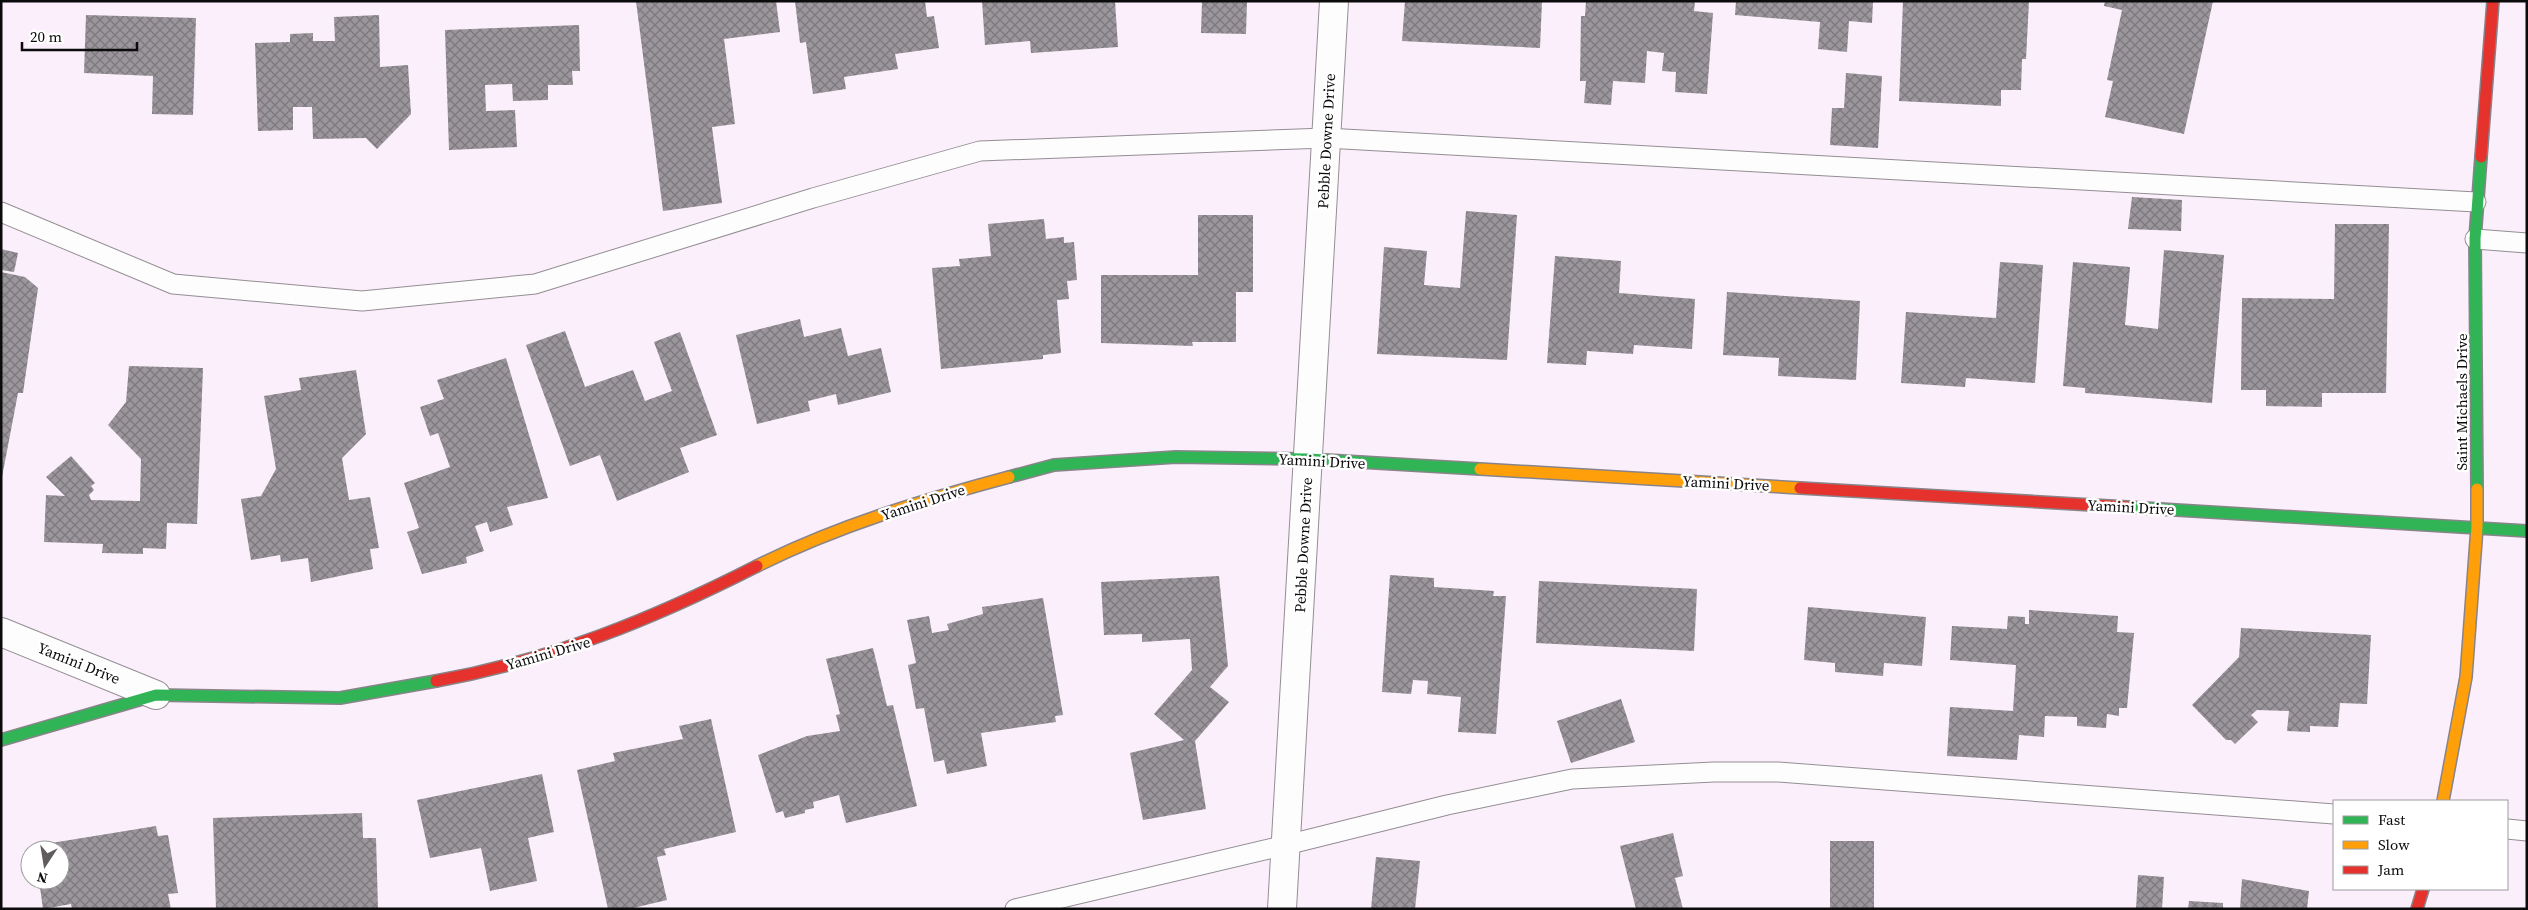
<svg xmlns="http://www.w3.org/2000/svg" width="2528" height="910" viewBox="0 0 2528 910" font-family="'Source Serif 4',serif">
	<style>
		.building { fill: url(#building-cross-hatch) }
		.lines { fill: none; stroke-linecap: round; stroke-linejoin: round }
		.lane-casing { stroke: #938e93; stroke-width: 21 }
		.street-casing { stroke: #938e93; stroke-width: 30 }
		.fast-casing { stroke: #898489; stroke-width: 14 }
		.slow-casing { stroke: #898489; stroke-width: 14 }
		.jam-casing { stroke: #898489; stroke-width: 14 }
		.lane { stroke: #fefdfe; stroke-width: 19 }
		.street { stroke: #fefdfe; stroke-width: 28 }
		.fast { stroke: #30b455; stroke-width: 11 }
		.slow { stroke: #ff9f0a; stroke-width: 11 }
		.jam { stroke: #e5322d; stroke-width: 11 }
		.labels { text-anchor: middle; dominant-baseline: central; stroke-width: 5; stroke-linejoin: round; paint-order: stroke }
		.street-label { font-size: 15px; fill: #0b0b0b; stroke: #fff }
	</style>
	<defs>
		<pattern id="building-cross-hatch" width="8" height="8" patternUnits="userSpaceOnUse" patternTransform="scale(1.25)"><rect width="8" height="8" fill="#9b959c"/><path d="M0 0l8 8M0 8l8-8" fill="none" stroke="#7d787d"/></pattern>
	</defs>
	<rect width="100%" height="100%" fill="#faeffa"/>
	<g class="building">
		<path d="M636,1H776L780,32L724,39L735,124L712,127L722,203L663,211Z"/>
		<path d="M795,1H925L927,17L934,16L939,48L895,54L898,69L844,77L846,89L813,94L806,42L800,43Z"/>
		<path d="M982,1H1115L1118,47L1031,53L1030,41L985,45Z"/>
		<path d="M1202,1H1247L1246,34L1201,33Z"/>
		<path d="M1405,1H1542L1540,48L1402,41Z"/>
		<path d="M1586,1H1695L1694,11L1713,13L1707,94L1675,92L1676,72L1662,71L1664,53L1647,51L1645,83L1613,81L1611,105L1584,103L1586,81H1580L1581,16H1585Z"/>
		<path d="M1736,1H1873L1872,23L1849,21L1847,52L1818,49L1820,22L1735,15Z"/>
		<path d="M1903,1H2029L2026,59H2022L2021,90H2001V106L1899,101Z"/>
		<path d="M2105,1H2213L2184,134L2105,117L2113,81L2107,80L2122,10L2104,6Z"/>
		<path d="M86,15L196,18L193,115L152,114L153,76L84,73Z"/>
		<path d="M379,15L380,67L408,65L411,114L377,149L366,138L313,139L312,107H293V130L258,131L255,43L290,42V34L313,33V41H335L334,17Z"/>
		<path d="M579,25L580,71H572L573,85H548V100L513,101L512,84L485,85L486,111L515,110L517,147L449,150L445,30Z"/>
		<path d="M1846,73L1882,76L1878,148L1830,145L1832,108H1844Z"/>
		<path d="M2132,197L2182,200L2181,231L2128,229Z"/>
		<path d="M1466,211L1517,215L1507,360L1377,354L1384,247L1427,251L1424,285L1460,288Z"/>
		<path d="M1198,215H1253V292H1236V342H1192L1193,346L1101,343V275H1198Z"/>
		<path d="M1044,219L1046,239L1064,237V243L1074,242L1077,280L1067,281L1069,299L1057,300L1061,353L1043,355V359L941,369L932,268L960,266L959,259L991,256L988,224Z"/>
		<path d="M2335,224H2389L2386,393H2322V407L2266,406V390H2241L2242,298L2334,299Z"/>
		<path d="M1,249L18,253L14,272L1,270Z"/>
		<path d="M2164,250L2224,255L2212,403L2085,393V388L2063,386L2073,262L2130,267L2125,325L2158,329Z"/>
		<path d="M1555,256L1621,261L1619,293L1695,299L1692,349L1634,345L1633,354L1587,351L1586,365L1547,363Z"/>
		<path d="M2000,262L2043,265L2035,383L1966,378L1965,387L1901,383L1906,312L1996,318Z"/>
		<path d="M1,272L25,277L38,288L23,393H18L2,477Z"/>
		<path d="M1727,292L1860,301L1856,380L1778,376L1779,358L1723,355Z"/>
		<path d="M800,319L804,337L841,328L848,356L881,348L891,392L838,405L836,394L808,401L810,411L757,424L736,335Z"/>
		<path d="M565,331L585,387L633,370L645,401L672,391L654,342L680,332L717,435L680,448L689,472L617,501L600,455L570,466L526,345Z"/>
		<path d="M506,358L548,498L507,507L513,525L490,532L487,522L475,526L484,551L466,557L467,563L422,574L407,532L419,528L404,483L450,467L438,433L430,436L420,407L444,399L437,380Z"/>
		<path d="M129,366L203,368L197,524L167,523L166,549L143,548V554L102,553L103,544L44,542L46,495L65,496L46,477L71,456L95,483L91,486L94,490L89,495L91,500L140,501L141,459L108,425L126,402Z"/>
		<path d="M356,370L366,434L342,458L349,500L370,497L379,548L370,549L373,569L311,582L308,558L281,562L280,555L251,560L241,499L261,496L276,469L264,396L301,390L299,378Z"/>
		<path d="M1390,575L1434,578V587L1494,591L1493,596H1506L1496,734L1458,732L1461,697L1427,694L1428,681L1413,680L1411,694L1382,692Z"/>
		<path d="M1219,576L1228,666L1210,687L1229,702L1195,741L1206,809L1143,820L1130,753L1184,740L1154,714L1192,670L1190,639L1142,642V634L1104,635L1101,582Z"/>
		<path d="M1539,581L1697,589L1694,651L1536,643Z"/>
		<path d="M1043,598L1063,715L1055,716L1056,722L981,733L987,766L947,774L944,760L934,762L924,708L916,709L908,665L916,663L907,620L929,616L932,633L949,630L947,624L983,614L982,607Z"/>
		<path d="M1808,607L1926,617L1922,666L1884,663L1883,676L1835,672V663L1804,660Z"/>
		<path d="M2029,610L2118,616L2117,632L2134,633L2127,708H2119V716L2107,714L2106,728L2077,726V717L2045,716L2044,737L2019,735L2017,760L1947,756L1950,707L2013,711L2016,665L1950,660L1952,626L2007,629L2008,616L2025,617V624H2029Z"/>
		<path d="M2241,628L2371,635L2367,704L2340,703L2338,727L2310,726V732L2287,731L2289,711L2257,710L2251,715L2258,722L2235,744L2231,740H2226L2192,705L2239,657Z"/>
		<path d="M873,648L887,706L893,705L917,806L846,823L839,795L813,802L814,808L805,810V813L785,818L783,811L776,813L758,755L807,736L840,731L836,715L840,714L826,659Z"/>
		<path d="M1621,699L1635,742L1571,763L1557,721Z"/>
		<path d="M711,719L736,832L664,849L666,855L657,857L667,900L629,909H608L577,770L615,761L613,753L683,739L679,726Z"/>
		<path d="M542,774L554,832L528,838L537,881L490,891L481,848L430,858L417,800Z"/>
		<path d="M362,813L363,838H376L378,909H216L213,818Z"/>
		<path d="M156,826L158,836L168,835L178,893L168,894L171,909H72L71,904L43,909L39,880H60V850H34L33,846Z"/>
		<path d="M1673,833L1683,876L1675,878L1683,909H1636L1620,846Z"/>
		<rect x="1830" y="841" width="44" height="68"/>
		<path d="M1376,857L1420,861L1415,909H1371Z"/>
		<path d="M2138,875L2164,877L2162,909H2136Z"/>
		<path d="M2242,879L2309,891L2307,909H2240Z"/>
		<path d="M2189,901L2223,903V909H2188Z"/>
	</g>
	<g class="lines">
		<g class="lane-casing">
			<g id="lane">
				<path d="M1,212L173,284L362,301L535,284L813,198L980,151L1326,138L2476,202"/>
				<path d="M2475,239L2527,243"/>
				<path d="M2507,829L2527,831"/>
				<path d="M1015,909L1286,845L1447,805L1572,779L1714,772H1778L2334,814"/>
			</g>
		</g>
		<g class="street-casing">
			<g id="street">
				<path d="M1,632L156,695"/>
				<path d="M1282,909L1334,1"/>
			</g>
		</g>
		<g class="fast-casing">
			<g id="fast">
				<path d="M1009,477L1054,465L1176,457L1308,459L1480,469"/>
				<path d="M2477,489L2475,239L2481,157"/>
				<path d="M2127,507L2527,531"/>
				<path d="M1,740L156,695L340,698L436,681"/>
			</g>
		</g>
		<g class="slow-casing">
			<g id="slow">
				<path d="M1480,469L1800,488"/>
				<path d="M757,566C837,526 923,500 1009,477"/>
				<path d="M2443,801L2466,677L2477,527V489"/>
			</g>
		</g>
		<g class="jam-casing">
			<g id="jam">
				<path d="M2481,157L2493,1"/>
				<path d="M1800,488L2127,507"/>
				<path d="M436,681C552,660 653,619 757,566"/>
				<path d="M2417,909L2423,889"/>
			</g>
		</g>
		<use href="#lane" class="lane"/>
		<use href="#street" class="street"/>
		<use href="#fast" class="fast"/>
		<use href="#slow" class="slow"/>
		<use href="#jam" class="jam"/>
	</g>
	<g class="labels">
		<g class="street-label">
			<text transform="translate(1326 141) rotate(-87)">Pebble Downe Drive</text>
			<text transform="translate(2461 402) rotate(-90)">Saint Michaels Drive</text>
			<text transform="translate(1322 461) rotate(3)">Yamini Drive</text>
			<text transform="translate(1726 483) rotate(3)">Yamini Drive</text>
			<text transform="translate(923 502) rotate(-18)">Yamini Drive</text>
			<text transform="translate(2131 507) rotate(3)">Yamini Drive</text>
			<text transform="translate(1303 545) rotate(-87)">Pebble Downe Drive</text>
			<text transform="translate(548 653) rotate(-16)">Yamini Drive</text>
			<text transform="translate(79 663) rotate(22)">Yamini Drive</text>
		</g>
	</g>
	<rect width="2528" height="910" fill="none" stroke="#0b0b0b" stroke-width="5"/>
	<rect x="2333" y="800" width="175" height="90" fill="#ffffff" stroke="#9d9d9d"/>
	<rect x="2343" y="816" width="25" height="8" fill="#30b455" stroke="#9d9d9d"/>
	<text x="2378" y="825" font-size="15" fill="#0b0b0b">Fast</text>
	<rect x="2343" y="841" width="25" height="8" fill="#ff9f0a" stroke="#9d9d9d"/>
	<text x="2378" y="850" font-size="15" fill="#0b0b0b">Slow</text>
	<rect x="2343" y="866" width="25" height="8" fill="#e5322d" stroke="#9d9d9d"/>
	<text x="2378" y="875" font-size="15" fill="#0b0b0b">Jam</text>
	<g transform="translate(45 865) rotate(192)"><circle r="24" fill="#ffffff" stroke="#9d9d9d"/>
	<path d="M0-4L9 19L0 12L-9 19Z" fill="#5f5b5f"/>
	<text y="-8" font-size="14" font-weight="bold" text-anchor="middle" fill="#0b0b0b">N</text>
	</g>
	<path d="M22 42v8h115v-8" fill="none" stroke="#0b0b0b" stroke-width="2.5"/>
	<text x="30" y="42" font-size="15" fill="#0b0b0b" stroke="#ffffff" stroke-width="4" paint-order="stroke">20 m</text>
</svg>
